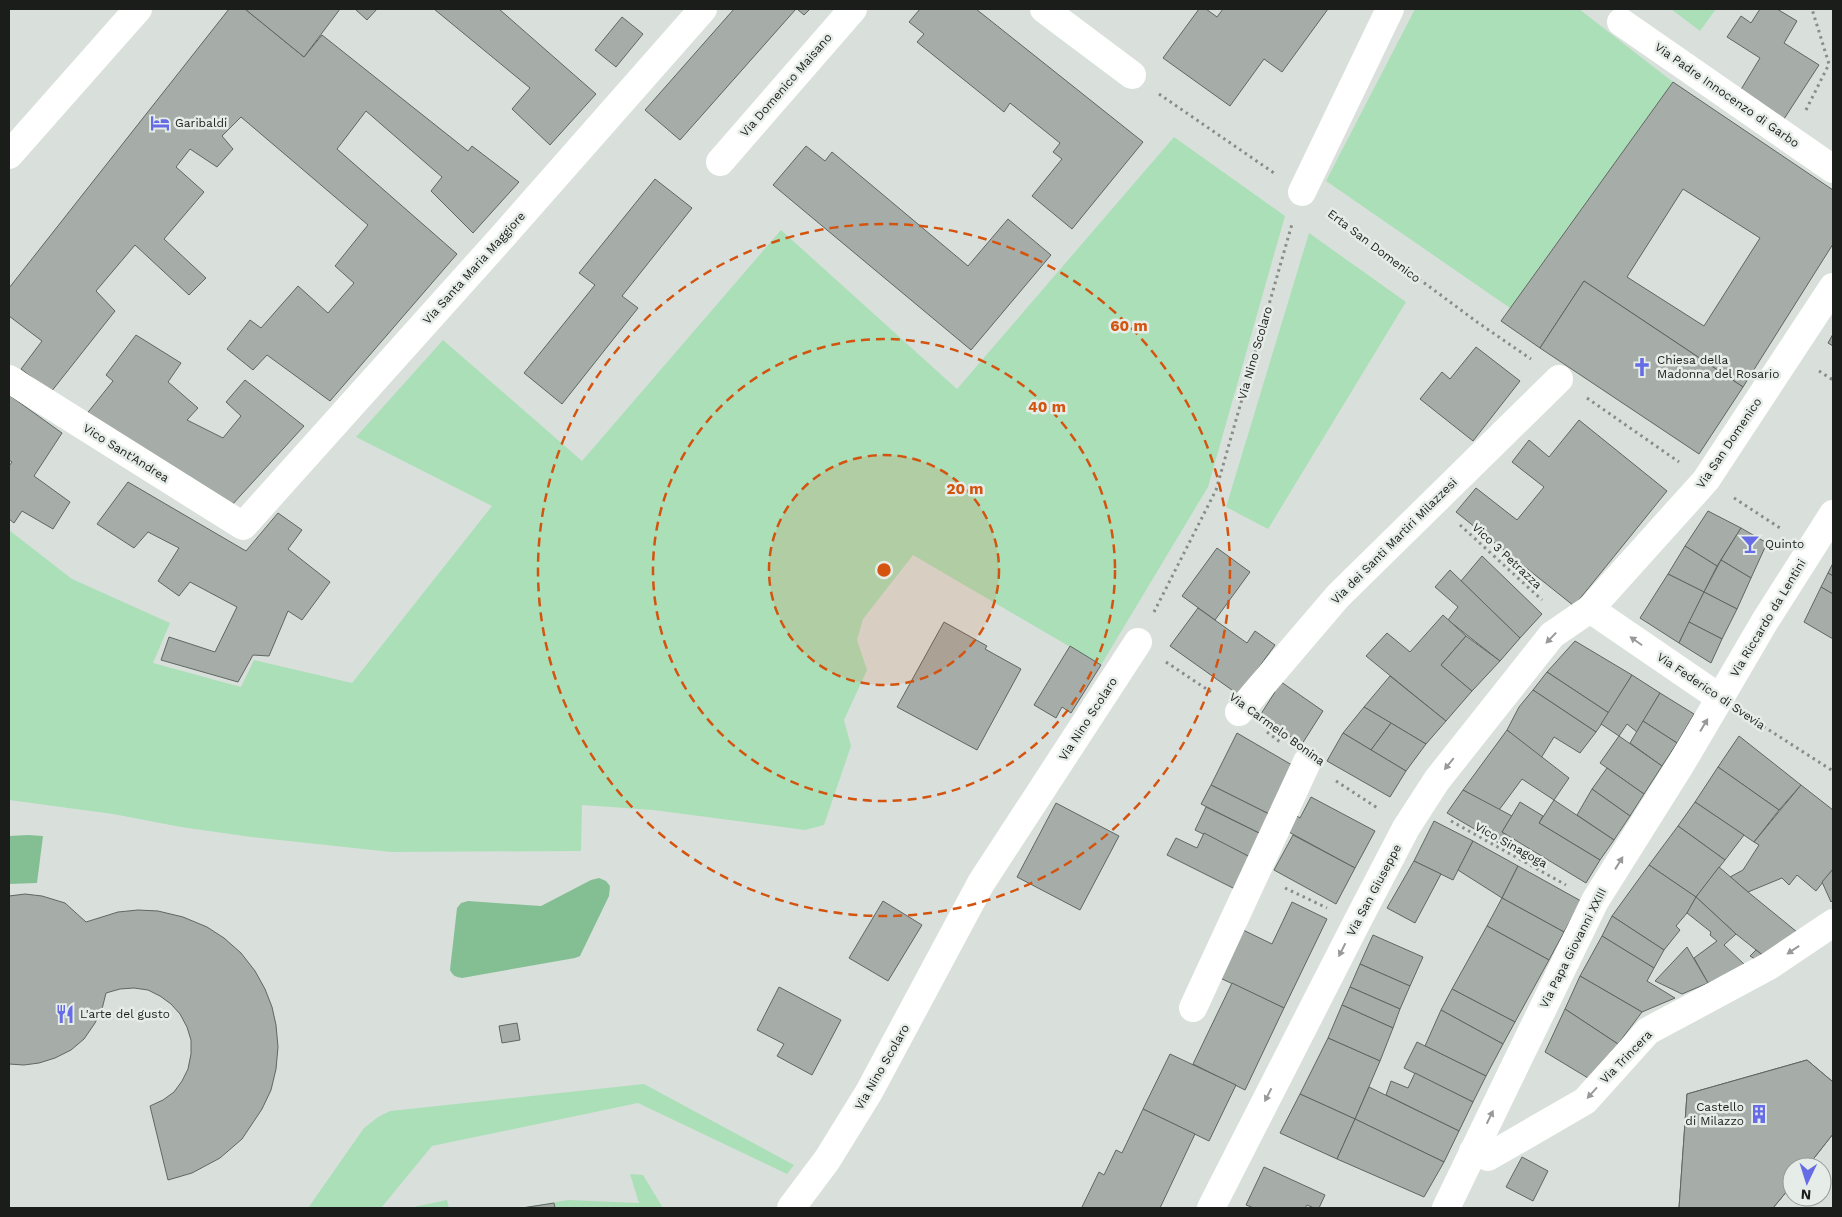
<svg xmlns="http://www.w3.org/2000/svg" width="1842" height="1217" viewBox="0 0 1842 1217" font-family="'Work Sans',sans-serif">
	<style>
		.green { fill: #abdfb8 }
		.water { fill: #84bf94 }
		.building { fill: #a6ada8; stroke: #606662; fill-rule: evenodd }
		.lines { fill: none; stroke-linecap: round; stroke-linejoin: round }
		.path { stroke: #888d89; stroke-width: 3; stroke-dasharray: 2.5 4; stroke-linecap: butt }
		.street { stroke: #fff; stroke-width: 28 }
		.secondary { stroke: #fff; stroke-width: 28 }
		.oneway { fill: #989998 }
		.ring { fill: none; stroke: #d4530e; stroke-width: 2.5; stroke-dasharray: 9 6 }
		.labels { text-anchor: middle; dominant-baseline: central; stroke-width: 5; stroke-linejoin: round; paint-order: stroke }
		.street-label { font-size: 12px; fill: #1b1d1b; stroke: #e6ede8 }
		.poi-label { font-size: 12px; fill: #1b1d1b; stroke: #e6ede8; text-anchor: start }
		.centre { fill: #d4530e; stroke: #e6ede8; stroke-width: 2.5 }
		.ring-label { font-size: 15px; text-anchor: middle; font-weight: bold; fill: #d4530e; stroke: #e6ede8; stroke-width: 5; stroke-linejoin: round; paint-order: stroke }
	</style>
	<rect width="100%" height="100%" fill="#d9e0db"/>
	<g class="green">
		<path d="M1415,9H1579L1673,82L1510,308L1326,181Z"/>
		<path d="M1671,9H1716L1700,31Z"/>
		<path d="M1174,137L1285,216L1208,487L1101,665L913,555L863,619L857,640L867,670L844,720L851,746L824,825L805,830L653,810L582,805L581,851L391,852L251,837L181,827L113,814L9,800V530L72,579L170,623L153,663L241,687L254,660L352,683L492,506L356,437L443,340L582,461L781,230L957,389Z"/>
		<path d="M1309,233L1406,302L1268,529L1226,507Z"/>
		<path d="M644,1084L794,1165L787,1174L638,1103L432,1146L381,1208H308L364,1128L378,1117L390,1111Z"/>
		<path d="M630,1174L643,1175L663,1208H520L568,1200L639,1203Z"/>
		<path d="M447,1200L449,1208H409Z"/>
	</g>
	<g class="water">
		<path d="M28,835L43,836L37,883L9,884V836Z"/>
		<path d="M599,878L606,881L610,886L609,896L580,956L575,958L462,978C456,977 453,976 450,970L457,908L461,903L468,901L541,906L591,880Z"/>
	</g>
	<g class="building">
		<path d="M229,9H245L304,57L322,35L468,151L472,146L519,182L473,233L431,191L442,177L366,111L337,149L457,254L330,401L267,355L253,370L227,349L250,320L261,328L298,286L328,313L354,283L335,266L368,225L241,117L222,136L233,149L217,167L190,149L176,167L204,192L164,239L206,278L189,295L135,245L96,291L115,311L51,392L21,369L42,341L9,316V288Z"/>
		<path d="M245,9H340L304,57Z"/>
		<path d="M355,9H377L367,20Z"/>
		<path d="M434,9H499L596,94L550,145L512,109L530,88Z"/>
		<path d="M734,9H796L680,140L645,110Z"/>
		<path d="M797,9H810L804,15Z"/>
		<path d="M920,9H976L1143,142L1072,229L1032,196L1062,159L1053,152L1060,143L1010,103L1004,112L917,42L924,34L909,22Z"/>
		<path d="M1199,9H1206L1217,17L1223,9H1328L1282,72L1264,59L1230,106L1163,58Z"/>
		<path d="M1760,9H1777L1797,21L1784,43L1819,65L1784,119L1740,91L1760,58L1727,37L1741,16L1751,23Z"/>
		<path d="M622,17L643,34L616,67L595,50Z"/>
		<path d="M1673,82L1833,190V244L1743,387L1584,281L1540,348L1501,321ZM1683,189L1760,238L1704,326L1627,277Z"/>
		<path d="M806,146L825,161L832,152L968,266L1008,219L1051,255L971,350L773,185Z"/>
		<path d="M655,179L692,208L622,296L638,308L562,404L524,373L595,285L579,273Z"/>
		<path d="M1584,281L1743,387L1699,454L1540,348Z"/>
		<path d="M1833,334V346L1828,343Z"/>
		<path d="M136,335L181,363L168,382L198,408L187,420L223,438L241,416L226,402L245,380L304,426L231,506L85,416L113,381L106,375Z"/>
		<path d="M1476,347L1520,381L1473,441L1420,399L1442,372L1450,379Z"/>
		<path d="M9,395L62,433L34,476L70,502L53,529L22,511L14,523L9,519V466L12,462L9,460Z"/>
		<path d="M1579,420L1667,491L1574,606L1456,512L1476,488L1517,520L1544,487L1512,462L1529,440L1549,457Z"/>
		<path d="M128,482L246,551L278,513L302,530L288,549L330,582L302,620L288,611L269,656L253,655L238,682L161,660L169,637L215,652L237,607L190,582L179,596L158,581L179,548L148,532L134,548L97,524Z"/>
		<path d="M1708,511L1741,528L1717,566L1685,546Z"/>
		<path d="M1741,528L1767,543L1751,578L1721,560Z"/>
		<path d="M1685,546L1717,566L1704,592L1668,574Z"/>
		<path d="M1217,548L1250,572L1215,620L1182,596Z"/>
		<path d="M1482,556L1542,614L1520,638L1461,581Z"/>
		<path d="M1721,560L1751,578L1737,609L1704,592Z"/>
		<path d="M1833,563V576L1828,573Z"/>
		<path d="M1450,570L1520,638L1500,661L1448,620L1458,607L1435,587Z"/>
		<path d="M1828,573L1833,576V594L1821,587Z"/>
		<path d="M1668,574L1704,592L1679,643L1640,618Z"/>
		<path d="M1821,587L1833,594V639L1804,622Z"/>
		<path d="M1704,592L1737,609L1722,639L1689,622Z"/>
		<path d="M1198,608L1247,643L1255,631L1275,645L1239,695L1170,646Z"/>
		<path d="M1443,615L1466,636L1441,665L1472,691L1446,721L1366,656L1387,633L1410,652Z"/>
		<path d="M944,622L987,646L985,649L1021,669L977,750L897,707Z"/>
		<path d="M1689,622L1722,639L1711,663L1679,643Z"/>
		<path d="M1466,636L1500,661L1472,691L1441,665Z"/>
		<path d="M1575,641L1632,675L1609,713L1547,672Z"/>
		<path d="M1070,646L1101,665L1071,713L1062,707L1056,718L1034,705Z"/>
		<path d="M1547,672L1609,713L1596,732L1533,690Z"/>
		<path d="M1632,675L1660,693L1637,732L1627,724L1619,736L1601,724Z"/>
		<path d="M1390,676L1446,721L1426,744L1364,707Z"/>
		<path d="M1274,677L1323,711L1302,744L1259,717L1275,692L1267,687Z"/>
		<path d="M1533,690L1596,732L1580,753L1554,737L1541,758L1507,730L1519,707Z"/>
		<path d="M1660,693L1694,714L1677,743L1643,721Z"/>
		<path d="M1364,707L1391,723L1371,750L1343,733Z"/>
		<path d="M1643,721L1677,743L1662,766L1630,743Z"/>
		<path d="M1391,723L1426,744L1406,771L1371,750Z"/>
		<path d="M1507,730L1569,778L1554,800L1522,779L1499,810L1463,790Z"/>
		<path d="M1237,733L1292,765L1269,814L1211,785Z"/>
		<path d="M1343,733L1406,771L1390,797L1327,761Z"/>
		<path d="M1619,736L1662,766L1644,794L1600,763Z"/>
		<path d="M1739,736L1801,785L1779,810L1718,767Z"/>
		<path d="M1718,767L1779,810L1754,842L1695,802Z"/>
		<path d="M1607,768L1644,794L1630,816L1592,789Z"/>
		<path d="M1211,785L1269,814L1261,834L1201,804Z"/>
		<path d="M1801,785L1833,810V869L1816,891L1797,875L1789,885L1782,878L1748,892L1730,877L1743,870L1759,845L1754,842Z"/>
		<path d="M1592,789L1630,816L1614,840L1577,815Z"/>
		<path d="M1463,790L1512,816L1502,832L1507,835L1502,845L1447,813Z"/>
		<path d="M1311,797L1375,831L1355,868L1287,831L1295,815L1300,818Z"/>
		<path d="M1554,800L1614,840L1600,860L1539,823Z"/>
		<path d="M1520,802L1543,816L1539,823L1600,860L1586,883L1502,832Z"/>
		<path d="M1695,802L1744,835L1725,860L1678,826Z"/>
		<path d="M1056,803L1119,836L1080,910L1017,877Z"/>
		<path d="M1206,807L1261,834L1250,857L1195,830Z"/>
		<path d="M1434,821L1473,841L1453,880L1414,861Z"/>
		<path d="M1678,826L1725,860L1696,897L1649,865Z"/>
		<path d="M1204,833L1250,857L1235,889L1167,855L1176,838L1197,848Z"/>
		<path d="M1293,835L1355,868L1336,904L1274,870Z"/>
		<path d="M1473,841L1518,866L1502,898L1458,870Z"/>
		<path d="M1414,861L1441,874L1415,923L1387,908Z"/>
		<path d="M1649,865L1696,897L1687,913L1676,926L1680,930L1664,950L1612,916Z"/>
		<path d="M1518,866L1581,901L1564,932L1502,898Z"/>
		<path d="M1719,867L1748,892L1797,932L1765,957L1736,934L1696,897Z"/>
		<path d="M1833,869V900L1831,902L1822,882Z"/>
		<path d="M25,894L42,896L65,903L86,922L118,912L138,910L158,911L183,917L207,927L224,938L241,953L255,971L265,989L272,1007L276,1025L278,1047L276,1069L271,1090L262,1109L242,1139L220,1158L192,1173L168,1180L150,1106L163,1100L174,1092L182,1081L188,1069L191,1054V1040L187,1027L180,1014L171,1004L160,996L148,990L134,988L120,989L106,993L102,1009L95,1023L84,1039L71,1050L55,1058L39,1063L24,1065L9,1064V896Z"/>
		<path d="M1696,897L1736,934L1724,945L1746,966L1708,983L1694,958L1717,941L1710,935L1711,932L1687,913Z"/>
		<path d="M1502,898L1564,932L1549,960L1487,926Z"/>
		<path d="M883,901L922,925L888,981L849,958Z"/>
		<path d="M1292,902L1327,919L1284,1008L1218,977L1241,929L1272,944Z"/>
		<path d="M1612,916L1664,950L1654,968L1602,936Z"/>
		<path d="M1487,926L1549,960L1515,1022L1452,989Z"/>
		<path d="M1373,935L1423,957L1410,986L1360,964Z"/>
		<path d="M1602,936L1654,968L1647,981L1675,998L1642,1012L1580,976Z"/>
		<path d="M1687,947L1708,983L1682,994L1655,981Z"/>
		<path d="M1756,950L1765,957L1758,961L1750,956Z"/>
		<path d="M1360,964L1410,986L1400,1009L1350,987Z"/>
		<path d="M1580,976L1642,1012L1618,1044L1565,1009Z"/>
		<path d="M1232,983L1284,1008L1245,1090L1193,1064Z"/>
		<path d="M779,987L841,1020L812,1075L777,1056L784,1044L757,1030Z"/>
		<path d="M1350,987L1400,1009L1393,1028L1342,1005Z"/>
		<path d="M1452,989L1515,1022L1503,1044L1441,1010Z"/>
		<path d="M1342,1005L1393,1028L1380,1061L1328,1038Z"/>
		<path d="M1565,1009L1618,1044L1588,1078L1545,1052Z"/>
		<path d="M1441,1010L1503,1044L1486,1076L1425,1046Z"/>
		<path d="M517,1023L520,1040L502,1043L499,1026Z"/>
		<path d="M1328,1038L1380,1061L1355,1119L1300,1094Z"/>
		<path d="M1417,1042L1486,1076L1473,1102L1404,1068Z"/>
		<path d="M1170,1054L1236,1085L1209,1141L1143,1109Z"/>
		<path d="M1807,1060L1833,1082V1134L1807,1167H1792V1185L1773,1208H1679L1687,1094Z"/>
		<path d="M1807,1060L1833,1082V1134L1807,1167H1792V1185L1773,1208H1679L1687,1094Z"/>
		<path d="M1415,1073L1473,1102L1459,1131L1386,1095L1391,1081L1408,1088Z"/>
		<path d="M1369,1087L1459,1131L1444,1162L1355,1119Z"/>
		<path d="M1300,1094L1355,1119L1337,1159L1280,1133Z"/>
		<path d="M1143,1109L1195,1134L1160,1208H1086L1082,1207L1099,1172L1104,1175L1116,1150L1122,1153Z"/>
		<path d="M1355,1119L1444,1162L1424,1197L1337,1159Z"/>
		<path d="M1522,1157L1548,1171L1533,1201L1506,1187Z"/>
		<path d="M1264,1167L1325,1195L1319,1208H1314L1307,1205L1305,1208H1254L1246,1205Z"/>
		<path d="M554,1203L555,1208H522Z"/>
	</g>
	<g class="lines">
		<g class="path">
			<path d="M1159,94L1274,173"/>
			<path d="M1806,110L1829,64L1812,9"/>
			<path d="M1330,213L1477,322L1531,359"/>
			<path d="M1819,371L1833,380"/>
			<path d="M1587,398L1679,462"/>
			<path d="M1734,498L1783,530"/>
			<path d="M1460,525L1542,600"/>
			<path d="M1154,612L1216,490L1292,224"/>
			<path d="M1166,662L1211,692"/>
			<path d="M1747,716L1833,771"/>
			<path d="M1267,732L1280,742"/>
			<path d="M1336,781L1379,809"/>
			<path d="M1451,821L1566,885"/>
			<path d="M1285,888L1327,908"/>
		</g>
		<g class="street">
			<path d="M1044,9L1132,75"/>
			<path d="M1621,22L1833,169"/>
			<path d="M720,162L853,9"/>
			<path d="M1302,192L1390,9"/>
			<path d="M9,379L243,526L504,235L703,9"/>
			<path d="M1720,698L1765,621L1833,514"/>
			<path d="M1239,712L1338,596L1559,379"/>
			<path d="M1193,1008L1307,762"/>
			<path d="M1473,1151L1488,1157L1585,1101L1648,1031L1769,966L1833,923"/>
			<path d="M791,1208L827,1160L869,1092L981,883L1138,642"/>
		</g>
		<g class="secondary">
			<path d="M9,155L138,9"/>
			<path d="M1211,1208L1357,922L1406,828L1437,780L1552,635L1590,609L1706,480L1833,287"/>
			<path d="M1446,1208L1595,901L1681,764L1720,698L1590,609"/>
		</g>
	</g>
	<defs><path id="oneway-solid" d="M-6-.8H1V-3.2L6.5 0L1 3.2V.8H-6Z" transform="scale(1.25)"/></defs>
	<g class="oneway">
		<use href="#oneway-solid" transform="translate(1551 638) rotate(134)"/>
		<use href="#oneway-solid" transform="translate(1636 641) rotate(-145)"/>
		<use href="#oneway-solid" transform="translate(1704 725) rotate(-59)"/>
		<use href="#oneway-solid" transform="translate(1449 764) rotate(129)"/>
		<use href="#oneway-solid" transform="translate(1619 863) rotate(-58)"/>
		<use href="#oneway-solid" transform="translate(1342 950) rotate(117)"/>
		<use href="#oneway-solid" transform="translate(1793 950) rotate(146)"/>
		<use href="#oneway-solid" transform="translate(1592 1093) rotate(132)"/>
		<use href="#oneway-solid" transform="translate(1268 1095) rotate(117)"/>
		<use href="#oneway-solid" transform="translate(1490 1117) rotate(-64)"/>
	</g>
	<circle cx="884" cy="570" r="115" fill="#d4530e" fill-opacity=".12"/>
	<g class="ring">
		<circle cx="884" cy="570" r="115"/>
		<circle cx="884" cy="570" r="231"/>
		<circle cx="884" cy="570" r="346"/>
	</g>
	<defs>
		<g id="hotel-bare" transform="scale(1.5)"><path d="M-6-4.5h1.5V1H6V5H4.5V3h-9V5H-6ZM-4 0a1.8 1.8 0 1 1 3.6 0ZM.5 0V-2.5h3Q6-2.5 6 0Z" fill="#666ce5" stroke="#e6ede8" stroke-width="2.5" paint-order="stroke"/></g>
		<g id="church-bare" transform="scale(1.5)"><path d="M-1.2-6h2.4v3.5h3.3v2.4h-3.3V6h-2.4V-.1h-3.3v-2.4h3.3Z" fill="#666ce5" stroke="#e6ede8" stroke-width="2.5" paint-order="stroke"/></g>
		<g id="bar-bare" transform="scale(1.5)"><path d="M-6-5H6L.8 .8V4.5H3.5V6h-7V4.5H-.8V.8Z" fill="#666ce5" stroke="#e6ede8" stroke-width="2.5" paint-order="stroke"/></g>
		<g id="restaurant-bare" transform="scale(1.5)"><path d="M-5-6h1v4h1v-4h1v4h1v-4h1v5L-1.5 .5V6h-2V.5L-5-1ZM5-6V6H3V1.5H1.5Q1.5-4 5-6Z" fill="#666ce5" stroke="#e6ede8" stroke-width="2.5" paint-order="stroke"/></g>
		<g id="building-bare" transform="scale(1.5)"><path d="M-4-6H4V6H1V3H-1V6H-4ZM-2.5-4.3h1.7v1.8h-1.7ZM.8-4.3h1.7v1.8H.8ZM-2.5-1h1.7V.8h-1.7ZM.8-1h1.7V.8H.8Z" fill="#666ce5" stroke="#e6ede8" stroke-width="2.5" paint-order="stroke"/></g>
	</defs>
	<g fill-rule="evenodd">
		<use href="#hotel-bare" x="160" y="123"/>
		<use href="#church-bare" x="1642" y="367"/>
		<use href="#bar-bare" x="1750" y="544"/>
		<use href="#restaurant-bare" x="65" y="1014"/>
		<use href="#building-bare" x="1759" y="1114"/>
	</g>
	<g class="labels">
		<g class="street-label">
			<text transform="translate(786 85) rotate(-49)">Via Domenico Maisano</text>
			<text transform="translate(1727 95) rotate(35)">Via Padre Innocenzo di Garbo</text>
			<text transform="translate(1374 246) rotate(37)">Erta San Domenico</text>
			<text transform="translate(474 268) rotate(-48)">Via Santa Maria Maggiore</text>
			<text transform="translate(1255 353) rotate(-74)">Via Nino Scolaro</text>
			<text transform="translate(1729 443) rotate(-56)">Via San Domenico</text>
			<text transform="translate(126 453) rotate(32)">Vico Sant'Andrea</text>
			<text transform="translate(1394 541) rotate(-45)">Via dei Santi Martiri Milazzesi</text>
			<text transform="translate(1507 556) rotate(43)">Vico 3 Petrazza</text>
			<text transform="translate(1768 618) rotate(-59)">Via Riccardo da Lentini</text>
			<text transform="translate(1711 691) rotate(34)">Via Federico di Svevia</text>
			<text transform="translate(1088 719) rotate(-57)">Via Nino Scolaro</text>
			<text transform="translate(1277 729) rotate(36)">Via Carmelo Bonina</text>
			<text transform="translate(1511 845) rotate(29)">Vico Sinagoga</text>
			<text transform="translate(1374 890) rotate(-62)">Via San Giuseppe</text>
			<text transform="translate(1573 948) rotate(-63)">Via Papa Giovanni XXIII</text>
			<text transform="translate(1626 1057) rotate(-46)">Via Trincera</text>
			<text transform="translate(882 1067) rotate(-60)">Via Nino Scolaro</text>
		</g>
		<g class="poi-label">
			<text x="175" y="123">Garibaldi</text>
			<text x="1657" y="360">Chiesa della<tspan x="1657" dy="14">Madonna del Rosario</tspan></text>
			<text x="1765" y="544">Quinto</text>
			<text x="80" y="1014">L'arte del gusto</text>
			<text x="1744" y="1107" text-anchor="end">Castello<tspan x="1744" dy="14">di Milazzo</tspan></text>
		</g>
	</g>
	<circle cx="884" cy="570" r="8" class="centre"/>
	<g class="ring-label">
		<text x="1129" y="331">60 m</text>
		<text x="1047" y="412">40 m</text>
		<text x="965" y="494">20 m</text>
	</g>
	<rect width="1842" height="1217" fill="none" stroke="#1b1d1b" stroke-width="20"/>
	<g transform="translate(1807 1182) rotate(184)"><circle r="24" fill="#e6ede8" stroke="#959a96"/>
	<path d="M0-4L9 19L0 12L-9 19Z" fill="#666ce5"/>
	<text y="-8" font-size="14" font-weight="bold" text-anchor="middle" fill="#1b1d1b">N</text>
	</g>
</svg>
